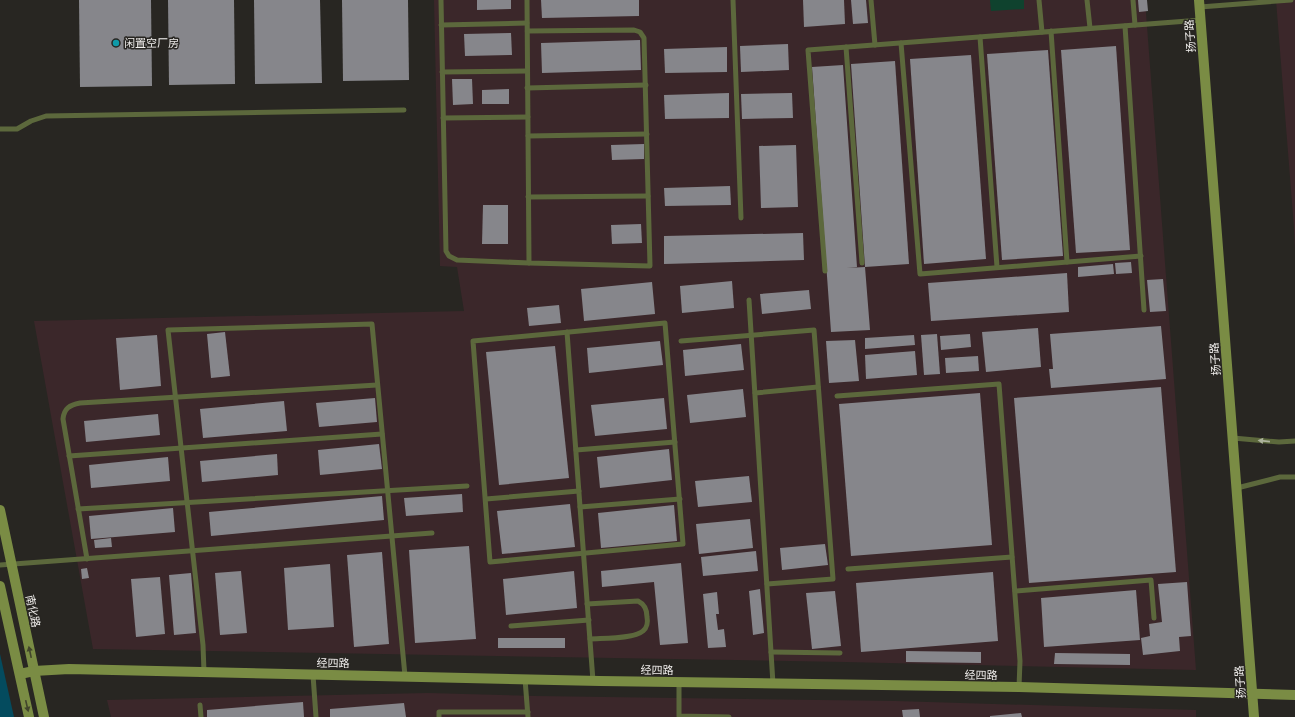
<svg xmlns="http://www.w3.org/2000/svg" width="1295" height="717" viewBox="0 0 1295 717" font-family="Mulish,'Noto Sans SC',sans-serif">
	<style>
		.commercial { fill: #3b272a }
		.green { fill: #0f422e }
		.water { fill: #044b5e }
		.building { fill: #86868b }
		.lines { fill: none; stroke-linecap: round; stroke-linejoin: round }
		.lane { stroke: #5c683c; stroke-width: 5 }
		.secondary { stroke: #7a8c44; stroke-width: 10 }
		.oneway { fill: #adb29d }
		.oneway2 { fill: #41452c }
		.culture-dot { fill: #0f9aa8; stroke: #282622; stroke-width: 1.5 }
		.labels { text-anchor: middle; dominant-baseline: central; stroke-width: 3; stroke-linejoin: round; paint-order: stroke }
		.street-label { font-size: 11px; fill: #f0eeec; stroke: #282622 }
		.poi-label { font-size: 11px; fill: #f0eeec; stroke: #282622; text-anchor: start }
	</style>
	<rect width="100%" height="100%" fill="#282622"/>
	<g class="commercial">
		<path d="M434,0H1145L1196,670L845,662L93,649L34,321L464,311L457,267L440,266Z"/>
		<path d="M1276,0H1295V249L1294,228Z"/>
		<path d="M428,693L536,696L896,701L1196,710V717H111L107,700Z"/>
	</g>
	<path class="green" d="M990,0H1024V9L991,11Z"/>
	<path class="water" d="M0,654L14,717H0Z"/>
	<g class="building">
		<path d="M79,0H151L152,86L80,87Z"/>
		<path d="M168,0H234L235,84L169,85Z"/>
		<path d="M254,0H320L322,83L255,84Z"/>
		<path d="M342,0H408L409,80L343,81Z"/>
		<path d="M477,0H511V9L477,10Z"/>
		<path d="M541,0H639V16L542,18Z"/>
		<path d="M803,0H844L845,24L804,27Z"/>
		<path d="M851,0H866L868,23L853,24Z"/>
		<path d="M1138,0H1147L1148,11L1139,12Z"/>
		<path d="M511,33L512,55L465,56L464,34Z"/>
		<path d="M640,40L641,70L542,73L541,43Z"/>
		<path d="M788,44L789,70L741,72L740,46Z"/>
		<path d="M1116,46L1130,250L1076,253L1061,50Z"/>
		<path d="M727,47V72L665,73L664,49Z"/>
		<path d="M1048,50L1063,256L1002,260L987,54Z"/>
		<path d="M971,55L986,259L924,264L910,59Z"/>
		<path d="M895,61L909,264L865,267L851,64Z"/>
		<path d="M843,65L857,267L847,268L865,267L870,330L831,332L812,67Z"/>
		<path d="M452,79H472L473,104L453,105Z"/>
		<path d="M509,89V104H482V90Z"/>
		<path d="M729,93V118L665,119L664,95Z"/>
		<path d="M792,93L793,118L742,119L741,94Z"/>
		<path d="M644,144V159L612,160L611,145Z"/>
		<path d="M796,145L798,207L761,208L759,146Z"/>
		<path d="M730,186L731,205L665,206L664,188Z"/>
		<path d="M483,205H508V244H482Z"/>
		<path d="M641,224L642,243L612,244L611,225Z"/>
		<path d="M803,233L804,260L664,264V236Z"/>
		<path d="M1131,262L1132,273L1116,274L1115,263Z"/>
		<path d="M1113,264L1114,274L1078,277V267Z"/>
		<path d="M1067,273L1069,312L931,321L928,283Z"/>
		<path d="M1163,279L1166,311L1150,312L1147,280Z"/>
		<path d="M732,281L734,308L682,313L680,286Z"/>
		<path d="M652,282L655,314L584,321L581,289Z"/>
		<path d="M809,290L811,309L762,314L760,294Z"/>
		<path d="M559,305L561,323L529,326L527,308Z"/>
		<path d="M1161,326L1166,379L1051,388L1049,369H1053L1050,334Z"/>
		<path d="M1038,328L1041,367L986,372L982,332Z"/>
		<path d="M225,332L230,376L211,378L207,334Z"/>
		<path d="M937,334L940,374L924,375L921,335Z"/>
		<path d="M970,334L971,347L941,350L940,336Z"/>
		<path d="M157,335L161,386L120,390L116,338Z"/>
		<path d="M914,335L915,345L865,349V338Z"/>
		<path d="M855,340L859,381L829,383L826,341Z"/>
		<path d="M660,341L663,365L589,373L587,348Z"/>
		<path d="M741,344L744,370L685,376L683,350Z"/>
		<path d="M555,346L569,478L499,485L486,352Z"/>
		<path d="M915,351L917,375L866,379L865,355Z"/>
		<path d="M978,356L979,371L946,373L945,358Z"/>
		<path d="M1161,387L1176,572L1029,583L1014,398Z"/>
		<path d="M743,389L746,417L690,423L687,395Z"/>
		<path d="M980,393L992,545L851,556L839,404Z"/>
		<path d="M375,398L377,422L319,427L316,403Z"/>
		<path d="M664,398L667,429L595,436L591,405Z"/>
		<path d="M284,401L287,431L203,438L200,409Z"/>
		<path d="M158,414L160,435L86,442L84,421Z"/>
		<path d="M379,444L382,469L320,475L318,450Z"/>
		<path d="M669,449L672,480L600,488L597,457Z"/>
		<path d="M277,454L278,475L202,482L200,461Z"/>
		<path d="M168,457L170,481L91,488L89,465Z"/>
		<path d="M749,476L752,502L698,507L695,481Z"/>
		<path d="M462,494L463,512L406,516L404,498Z"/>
		<path d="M382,496L384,520L211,536L209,512Z"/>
		<path d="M570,504L575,547L502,554L497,511Z"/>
		<path d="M674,505L677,541L601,548L598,513Z"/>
		<path d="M173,508L175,532L91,539L89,516Z"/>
		<path d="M750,519L753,548L699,554L696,524Z"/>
		<path d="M111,538L112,547L95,548L94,540Z"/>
		<path d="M825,544L828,565L782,570L780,548Z"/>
		<path d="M469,546L476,639L415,643L409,550Z"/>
		<path d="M756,551L758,571L703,576L701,557Z"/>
		<path d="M382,552L389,644L354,647L347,555Z"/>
		<path d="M681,563L688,643L660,645L654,582L602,587L601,571Z"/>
		<path d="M330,564L334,627L288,630L284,568Z"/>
		<path d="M87,568L89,578L82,579L81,569Z"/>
		<path d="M241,571L247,633L220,635L215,573Z"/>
		<path d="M574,571L577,608L506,615L503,579Z"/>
		<path d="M993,572L998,641L861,652L856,583Z"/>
		<path d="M191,573L196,633L174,635L169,575Z"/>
		<path d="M160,577L165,634L136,637L131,579Z"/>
		<path d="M1187,582L1191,636L1179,637L1180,651L1143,655L1141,638L1150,636L1149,624L1162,622L1158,584Z"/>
		<path d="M760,589L764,633L753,635L749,591Z"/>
		<path d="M1136,590L1140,640L1044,647L1041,598Z"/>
		<path d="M835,591L841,646L812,649L806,593Z"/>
		<path d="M717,592L719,614H716L718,630L724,629L726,647L708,648L703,594Z"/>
		<rect x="498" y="638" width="67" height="10"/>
		<path d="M906,651L981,652V663L906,662Z"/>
		<path d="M1055,653L1130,654V665L1054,664Z"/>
		<path d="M303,702L304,717H207V710Z"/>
		<path d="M404,703L406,717H330V709Z"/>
		<path d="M919,709L920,717H903L902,710Z"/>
		<path d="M1021,713L1022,717H990V716Z"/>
	</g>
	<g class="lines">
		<g class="lane">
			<path d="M441,0L446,251L449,256L457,260L529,263"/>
			<path d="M527,0L529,263L650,266L644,38L640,32L634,30L527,31"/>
			<path d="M733,0L741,218"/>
			<path d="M871,0L875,45"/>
			<path d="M1039,0L1042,32"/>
			<path d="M1087,0L1090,28"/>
			<path d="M1133,0L1135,25"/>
			<path d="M1200,7L1291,0"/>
			<path d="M441,25L527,23"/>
			<path d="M1125,26L1144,310"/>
			<path d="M1051,31L1067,262"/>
			<path d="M980,37L997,267"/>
			<path d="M901,43L920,274L1141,256"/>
			<path d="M846,47L862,263"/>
			<path d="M442,72L527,71"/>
			<path d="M527,88L646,85"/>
			<path d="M443,118L528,117"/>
			<path d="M0,129H17L31,121L46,116L404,110"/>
			<path d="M528,136L647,134"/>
			<path d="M528,197L648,196"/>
			<path d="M825,271L808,50L1201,20"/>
			<path d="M749,300L773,684"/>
			<path d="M665,323L683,544L490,562L473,341Z"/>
			<path d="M567,332L593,681"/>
			<path d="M681,341L814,330L833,579L767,584"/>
			<path d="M755,393L818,387"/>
			<path d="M837,396L999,384L1020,661L1019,687"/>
			<path d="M1233,438L1279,442L1295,441"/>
			<path d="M576,450L675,442"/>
			<path d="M69,456L382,434"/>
			<path d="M1237,488L1280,477H1295"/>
			<path d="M486,499L579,491"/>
			<path d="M580,507L680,499"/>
			<path d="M78,509L467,486"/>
			<path d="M87,559L63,419C64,408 70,405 80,403L377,385"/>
			<path d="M0,565L432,533"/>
			<path d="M848,569L1012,557"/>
			<path d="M1015,591L1151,580L1154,618"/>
			<path d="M587,604L638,601C644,604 647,610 647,617C648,622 647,628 643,631C634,639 602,638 590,639"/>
			<path d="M511,626L589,620"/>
			<path d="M771,652L840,653"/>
			<path d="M204,672L203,645L168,330L372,324L405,676"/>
			<path d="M313,675L316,717"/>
			<path d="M525,679L528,717"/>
			<path d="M679,682V716L729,717"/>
			<path d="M200,705L201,717"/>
			<path d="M439,717V712H528"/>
		</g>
		<g class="secondary">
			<path d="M1199,0L1254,717"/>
			<path d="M0,510L44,717"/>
			<path d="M0,586L29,717"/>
			<path d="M20,674L34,671L69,669L600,681L1019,687L1295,695"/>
		</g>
	</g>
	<defs><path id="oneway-solid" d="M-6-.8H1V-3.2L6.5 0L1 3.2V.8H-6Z"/></defs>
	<use class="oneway" href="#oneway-solid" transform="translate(1264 441) rotate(-174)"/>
	<g class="oneway2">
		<use href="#oneway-solid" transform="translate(30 652) rotate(-102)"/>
		<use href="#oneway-solid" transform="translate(27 706) rotate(77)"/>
	</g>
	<circle class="culture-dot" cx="116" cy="43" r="4"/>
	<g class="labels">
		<g class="street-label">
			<text transform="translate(1190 36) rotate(-94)">扬子路</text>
			<text transform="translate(1215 359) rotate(-94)">扬子路</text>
			<text transform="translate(33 611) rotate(78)">南化路</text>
			<text transform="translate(333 663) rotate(1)">经四路</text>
			<text transform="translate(657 670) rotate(1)">经四路</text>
			<text transform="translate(981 675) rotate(1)">经四路</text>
			<text transform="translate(1240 682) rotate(-94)">扬子路</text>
		</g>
		<g class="poi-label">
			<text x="124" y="43">闲置空厂房</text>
		</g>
	</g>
</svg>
